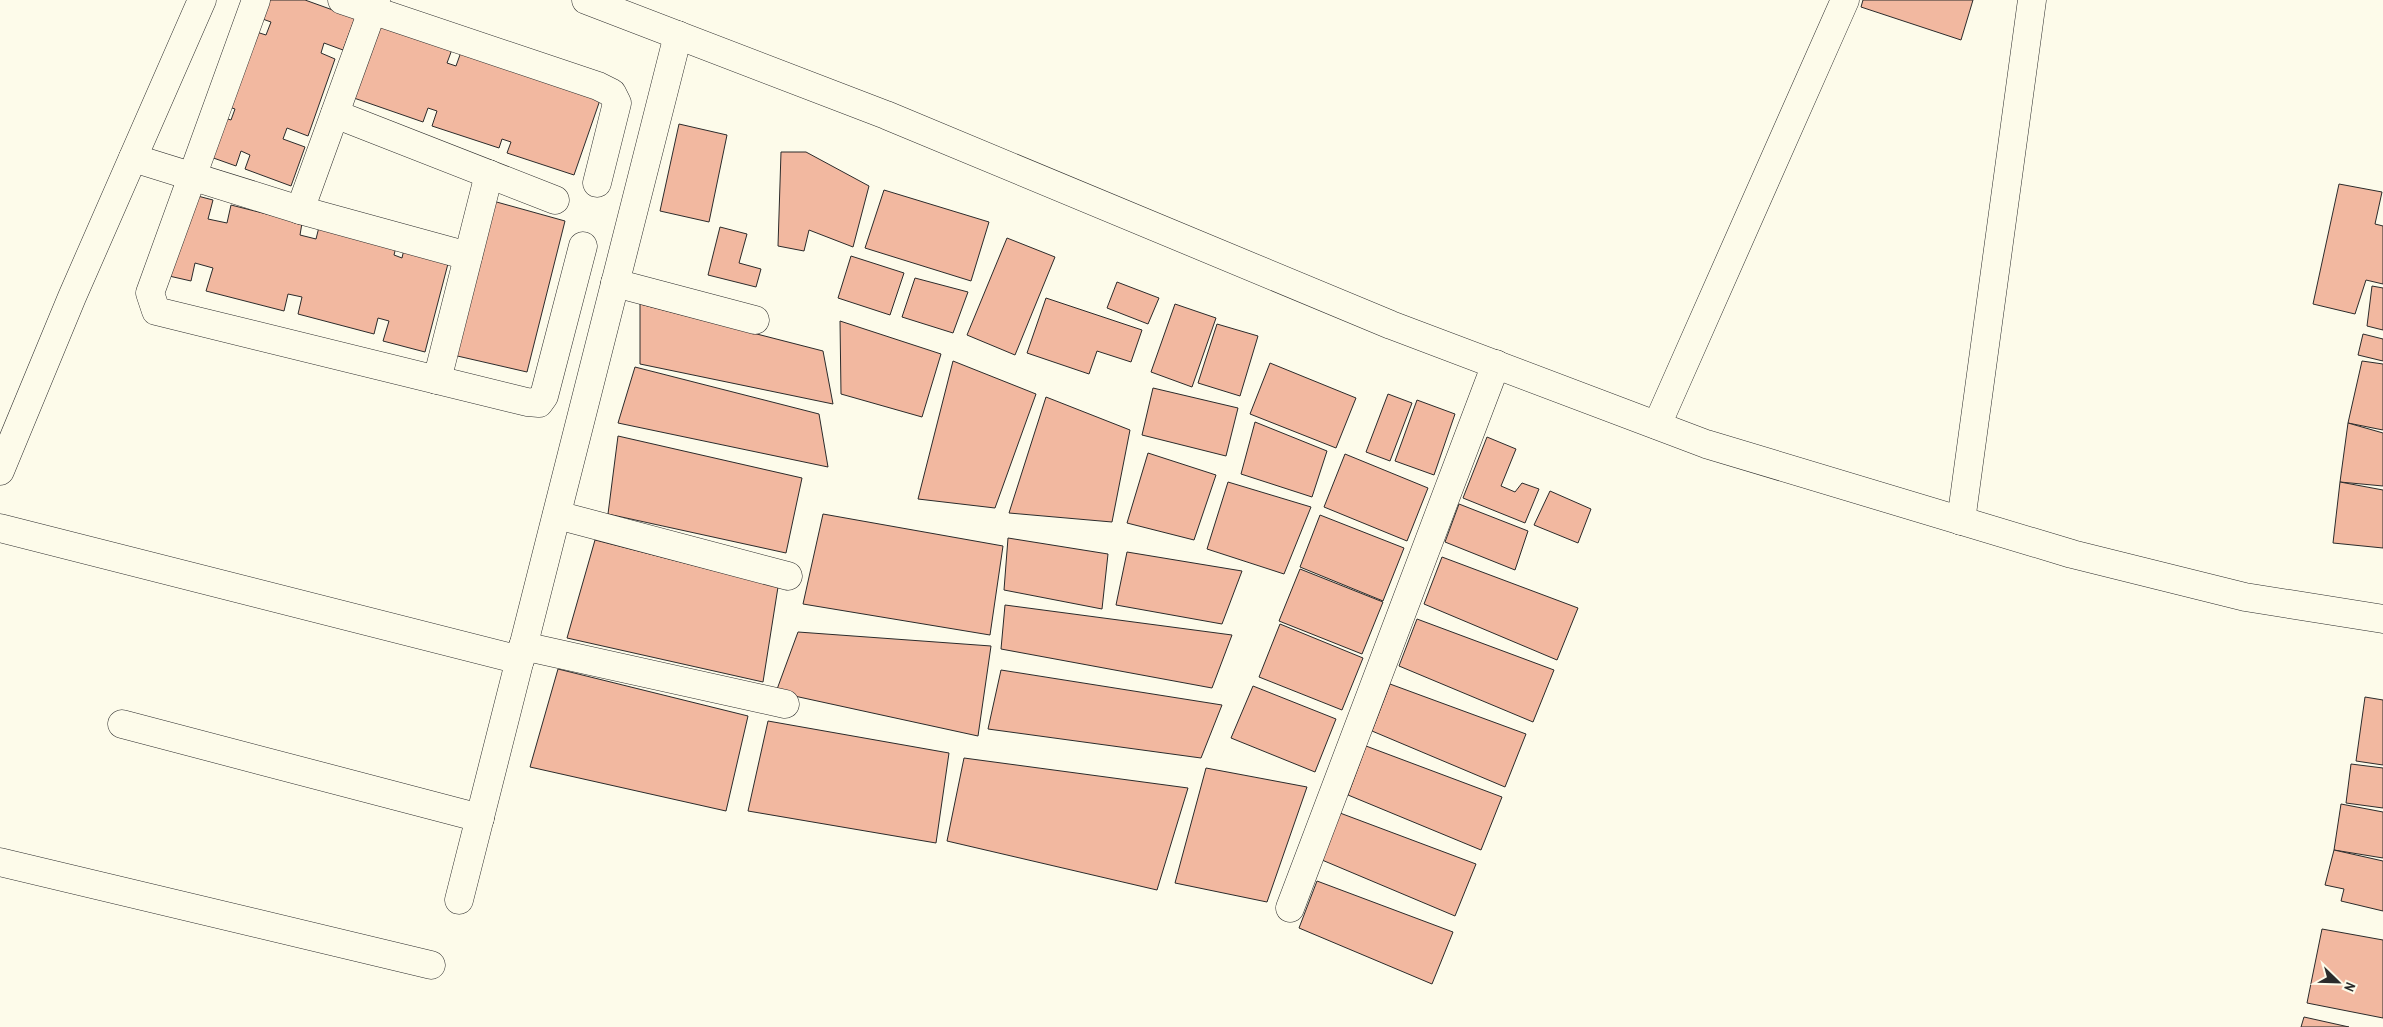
<svg xmlns="http://www.w3.org/2000/svg" width="2383" height="1027" viewBox="0 0 2383 1027" font-family="'Archivo Narrow',sans-serif">
	<style>
		.building { fill: #f2b8a0; stroke: #2b2b2b }
		.lines { fill: none; stroke-linecap: round; stroke-linejoin: round }
		.minor-casing { stroke: #2b2b2b; stroke-width: 29 }
		.minor { stroke: #fdfbea; stroke-width: 28 }
	</style>
	<rect width="100%" height="100%" fill="#fdfbea"/>
	<g class="building">
		<path d="M263,0H305L355,18L343,50L324,43L321,53L335,59L308,136L287,128L283,139L305,147L291,186L245,169L250,155L241,151L236,166L205,155L219,116L231,120L235,109L223,105L250,30L266,35L271,22L257,17Z"/>
		<path d="M1863,0H1973L1961,40L1861,7Z"/>
		<path d="M377,18L454,44L447,63L456,66L461,52L600,100L574,175L507,153L511,142L502,139L499,148L432,126L437,111L428,108L423,122L351,97Z"/>
		<path d="M679,124L727,135L709,222L660,211Z"/>
		<path d="M781,152H806L869,186L853,247L809,230L804,251L778,246Z"/>
		<path d="M2339,184L2382,192L2375,224L2383,226V284L2366,280L2355,314L2313,304Z"/>
		<path d="M884,190L989,222L971,281L865,248Z"/>
		<path d="M190,194L213,200L208,219L227,223L231,205L302,223L300,235L316,239L320,223L397,243L394,255L402,258L405,245L450,256L425,352L383,341L389,321L378,318L374,334L298,314L302,297L288,294L284,311L206,291L213,268L195,263L191,281L169,276Z"/>
		<path d="M493,201L565,221L527,372L453,355Z"/>
		<path d="M720,227L747,234L739,263L761,269L756,287L708,275Z"/>
		<path d="M1007,238L1055,257L1015,355L967,335Z"/>
		<path d="M851,256L904,273L890,315L838,298Z"/>
		<path d="M915,278L968,292L953,333L902,317Z"/>
		<path d="M1117,282L1159,298L1148,324L1107,308Z"/>
		<path d="M2372,286L2383,288V330L2367,326Z"/>
		<path d="M1046,298L1142,330L1131,362L1097,351L1089,374L1027,353Z"/>
		<path d="M640,304L823,351L833,404L640,364Z"/>
		<path d="M1175,304L1216,318L1192,387L1151,372Z"/>
		<path d="M840,321L941,354L922,417L841,394Z"/>
		<path d="M1217,324L1258,336L1240,396L1198,383Z"/>
		<path d="M2363,334L2383,339V361L2358,355Z"/>
		<path d="M953,361L1036,394L995,508L918,499Z"/>
		<path d="M2362,361L2383,364V430L2348,423Z"/>
		<path d="M1270,363L1356,398L1336,448L1250,414Z"/>
		<path d="M635,367L819,414L828,467L618,423Z"/>
		<path d="M1153,388L1238,408L1226,456L1142,435Z"/>
		<path d="M1388,394L1412,403L1390,461L1366,452Z"/>
		<path d="M1046,397L1130,430L1112,522L1009,513Z"/>
		<path d="M1417,400L1455,414L1434,475L1395,461Z"/>
		<path d="M1255,422L1327,451L1312,497L1241,474Z"/>
		<path d="M2348,423L2383,433V486L2340,482Z"/>
		<path d="M618,436L802,478L786,553L608,514Z"/>
		<path d="M1487,437L1516,449L1501,486L1515,492L1522,483L1539,489L1525,523L1463,498Z"/>
		<path d="M1148,453L1216,475L1194,540L1127,523Z"/>
		<path d="M1345,454L1428,488L1407,541L1324,507Z"/>
		<path d="M1228,482L1311,507L1284,574L1207,549Z"/>
		<path d="M2340,482L2383,490V548L2333,543Z"/>
		<path d="M1550,491L1591,509L1578,543L1534,525Z"/>
		<path d="M1459,504L1528,531L1515,570L1445,542Z"/>
		<path d="M823,514L1003,546L990,635L803,604Z"/>
		<path d="M1320,515L1404,548L1383,601L1300,567Z"/>
		<path d="M1008,538L1108,554L1102,609L1004,590Z"/>
		<path d="M595,540L778,587L763,682L567,638Z"/>
		<path d="M1127,552L1242,571L1222,624L1116,605Z"/>
		<path d="M1442,557L1578,608L1557,660L1424,604Z"/>
		<path d="M1300,569L1383,602L1362,654L1279,621Z"/>
		<path d="M1005,605L1232,635L1212,688L1001,649Z"/>
		<path d="M1417,619L1554,670L1533,722L1399,666Z"/>
		<path d="M1280,624L1363,658L1342,710L1259,677Z"/>
		<path d="M798,632L991,646L978,736L776,692Z"/>
		<path d="M558,669L748,716L726,811L530,767Z"/>
		<path d="M1001,670L1222,705L1201,758L988,729Z"/>
		<path d="M1390,684L1526,734L1505,787L1372,731Z"/>
		<path d="M1253,686L1336,719L1315,772L1231,738Z"/>
		<path d="M2365,697L2383,700V765L2356,761Z"/>
		<path d="M768,721L949,753L936,843L748,811Z"/>
		<path d="M1366,746L1502,797L1481,850L1348,795Z"/>
		<path d="M964,758L1188,788L1157,890L947,841Z"/>
		<path d="M2351,764L2383,768V808L2346,803Z"/>
		<path d="M1206,768L1307,787L1267,902L1175,883Z"/>
		<path d="M2341,804L2383,812V858L2334,850Z"/>
		<path d="M1340,813L1476,864L1455,916L1322,860Z"/>
		<path d="M2334,850L2383,861V911L2341,901L2344,889L2325,885Z"/>
		<path d="M1317,881L1453,932L1432,984L1299,928Z"/>
		<path d="M2322,929L2383,940V1018L2307,1003Z"/>
		<path d="M2304,1017L2349,1027H2301Z"/>
	</g>
	<g class="lines">
		<g class="minor-casing">
			<g id="minor">
				<path d="M256,0L150,293L156,311L527,402L539,403L544,396L583,246"/>
				<path d="M342,0L598,86L612,93L617,103L597,183"/>
				<path d="M586,0L886,115L1391,325L1706,444L2072,554L2245,597L2383,619"/>
				<path d="M335,114L555,200"/>
				<path d="M133,158L300,210L376,0"/>
				<path d="M300,210L468,256"/>
				<path d="M615,283L755,320"/>
				<path d="M437,380L489,174"/>
				<path d="M1657,425L1845,0"/>
				<path d="M0,471L72,297L202,0"/>
				<path d="M557,515L788,576"/>
				<path d="M1961,521L2032,0"/>
				<path d="M0,528L520,660"/>
				<path d="M523,646L785,704"/>
				<path d="M122,724L480,818"/>
				<path d="M0,862L431,965"/>
				<path d="M459,900L678,35"/>
				<path d="M1290,908L1496,364"/>
			</g>
		</g>
		<use href="#minor" class="minor"/>
	</g>
	<g transform="translate(2338 982) rotate(113)" stroke="#fdfbea" stroke-width="4" paint-order="stroke">
	<path d="M0-4L9 19L0 12L-9 19Z" fill="#2b2b2b"/>
	<text y="-8" font-size="14" font-weight="bold" text-anchor="middle" fill="#2b2b2b">N</text>
	</g>
</svg>
